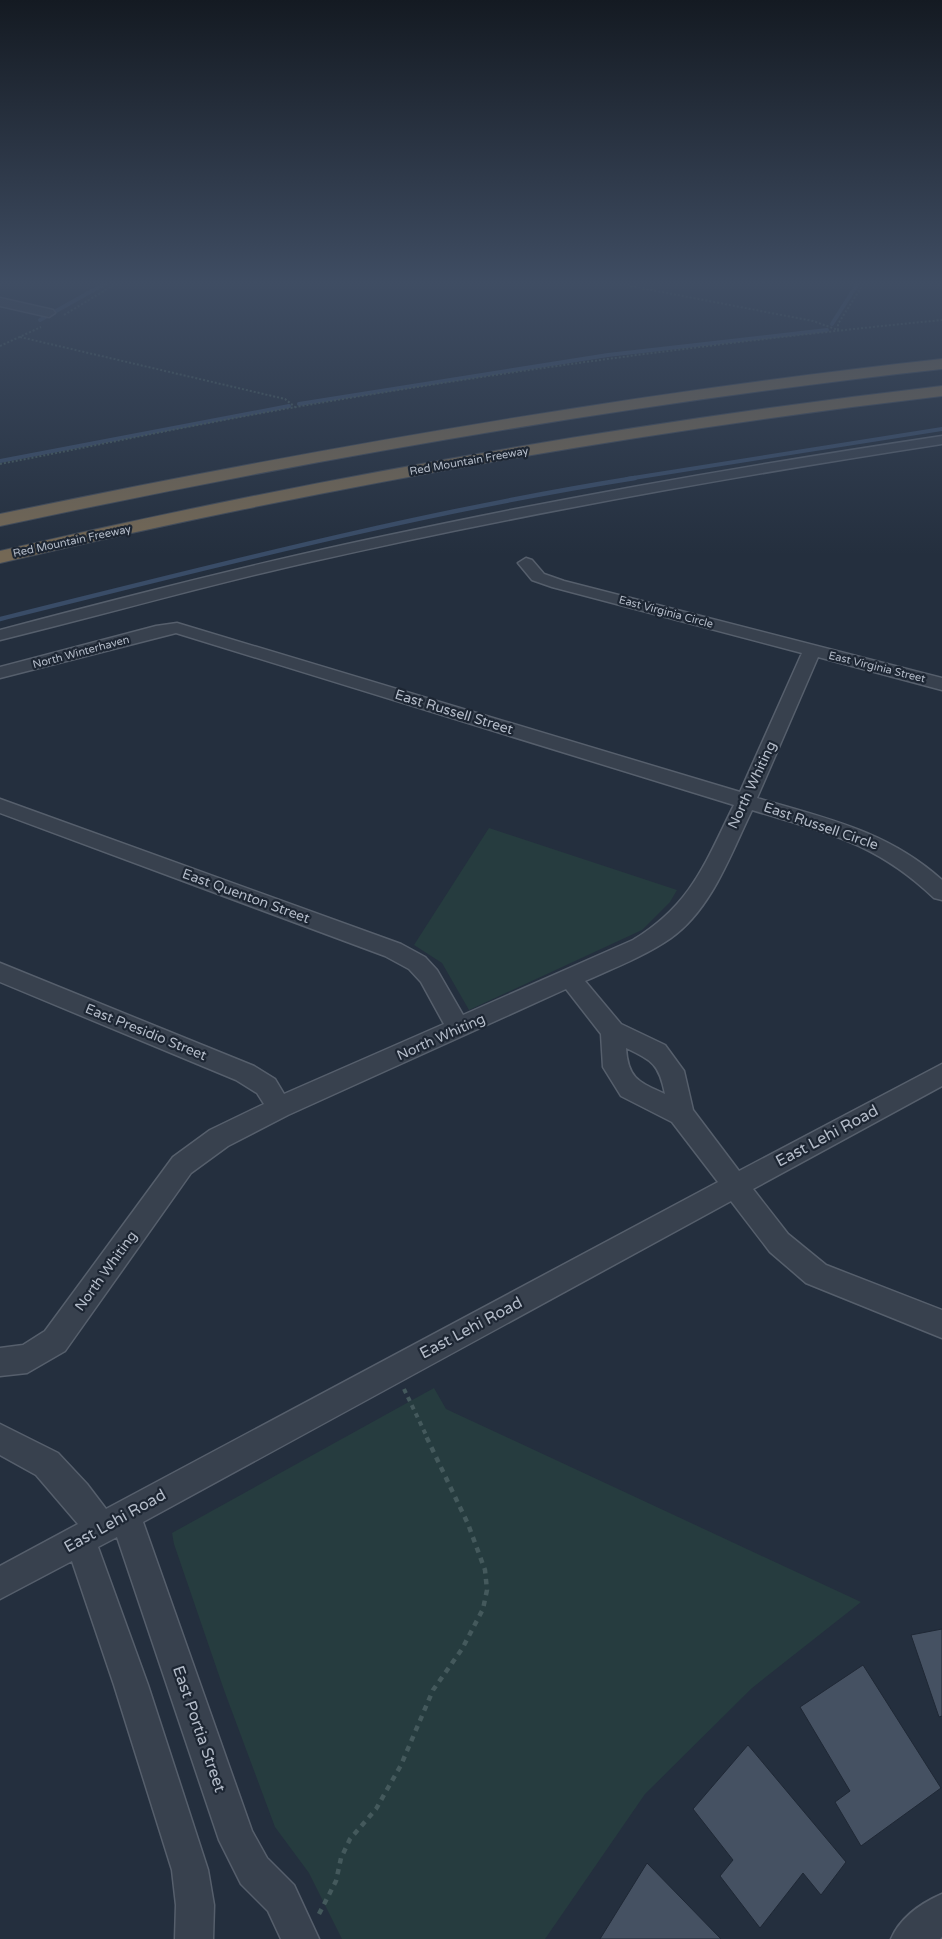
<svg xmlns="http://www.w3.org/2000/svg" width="942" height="1939" viewBox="0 0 942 1939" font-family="'Varela Round',sans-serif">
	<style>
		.green { fill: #263c3f }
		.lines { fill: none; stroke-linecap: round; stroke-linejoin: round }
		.stream-far1 { stroke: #394c67; stroke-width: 4 }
		.stream { stroke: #394c67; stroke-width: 4.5 }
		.building { fill: #455162; stroke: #1f2835 }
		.minor-casing { stroke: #565f6c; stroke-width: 3 }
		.highway-casing { stroke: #434c59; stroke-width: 2 }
		.path-far2 { stroke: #44595c; stroke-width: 2; stroke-dasharray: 2 2; stroke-linecap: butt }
		.path-far1 { stroke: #44595c; stroke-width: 4; stroke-dasharray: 4.5 4.5; stroke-linecap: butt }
		.path { stroke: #44595c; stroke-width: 4.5; stroke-dasharray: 5.5 5.5; stroke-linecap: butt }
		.minor { fill: #38414e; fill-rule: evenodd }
		.highway { fill: #746855; fill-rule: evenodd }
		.labels { text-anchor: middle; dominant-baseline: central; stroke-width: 4.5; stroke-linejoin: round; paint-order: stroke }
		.far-street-label { font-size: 11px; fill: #b4bcc9; stroke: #1d2633 }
		.street-label { font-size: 14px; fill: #b4bcc9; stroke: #1d2633 }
		.near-street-label { font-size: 16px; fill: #b4bcc9; stroke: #1d2633 }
	</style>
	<rect width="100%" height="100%" fill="#242f3e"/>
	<g class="green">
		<path d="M489,828L677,890L670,902L642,930L469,1010L442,963L414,945Z"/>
		<path d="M434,1388L446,1409L861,1602L752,1688L645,1794L545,1939H342L309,1873L275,1827L224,1690L174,1544L172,1533Z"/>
	</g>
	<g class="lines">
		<g class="stream-far1">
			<path d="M40,320L106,283"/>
			<path d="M832,324L858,283"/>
			<path d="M299,404L608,355L827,330"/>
			<path d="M0,461L289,406"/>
			<path d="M627,479L942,429"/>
		</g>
		<path class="stream" d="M0,619C210,567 421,512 635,478"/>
	</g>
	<g class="building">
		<path d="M942,1629V1716L939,1717L911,1635Z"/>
		<path d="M863,1665L941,1788L861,1846L835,1802L850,1791L800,1707Z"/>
		<path d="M748,1745L846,1862L821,1895L803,1873L760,1928L720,1876L733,1860L693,1809Z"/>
		<path d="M647,1863L721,1939H600Z"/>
	</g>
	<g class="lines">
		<g class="minor-casing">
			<g id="minor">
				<path d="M0,298L53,310L55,313L49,317L0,306Z"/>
				<path d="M942,436V444C728,477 516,515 305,563C203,586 102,615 0,640V630C128,596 256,563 385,536C570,496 756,464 942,436Z"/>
				<path d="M526,558L532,560L544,574L564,581L942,678V690L818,657L757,798C825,818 888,831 942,880V900L934,898C875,842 827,833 752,810C731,853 712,909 671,938C645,956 614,968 585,981L621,1024L665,1045L684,1071L693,1110L739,1171L942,1064V1086L753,1189L788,1234L826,1265L942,1310V1338L806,1283L770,1252L731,1201L143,1522L252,1831L267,1858L294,1885L319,1939H281L268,1911L241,1884L219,1840L117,1537L98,1547L148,1685L208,1870L214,1905L213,1939H175L176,1905L172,1870L114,1685L72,1561L0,1599V1566L78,1524L36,1475L0,1455V1424L58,1453L87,1484L106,1509L718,1182L672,1122L621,1096L603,1067L601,1034L566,989L288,1115L228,1146L191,1173L65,1351L27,1373L0,1376V1348L23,1345L45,1331L173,1157L210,1130L264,1104L257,1093L236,1080L0,982V963L254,1066L275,1079L284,1094L444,1024L421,982L409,969L385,956L0,813V799L401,944L425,957L437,970L463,1015L633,940C692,904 705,863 734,805L176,633L0,678V667L156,626L177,623L740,792L802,653L552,587L532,580L518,563ZM626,1048C653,1061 659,1064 665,1094C639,1082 628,1079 626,1048Z"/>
				<path d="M942,1894V1937L940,1939H891C900,1918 921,1903 942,1894Z"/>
			</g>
		</g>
		<g class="highway-casing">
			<g id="highway">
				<path d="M942,359V369C625,404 312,459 0,526V514C312,449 625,394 942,359Z"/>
				<path d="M942,386V396C625,433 310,490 0,563V551C311,479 625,423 942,386Z"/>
			</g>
		</g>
		<g class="path-far2">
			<path d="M615,283L813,321L838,330V324L864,283"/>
			<path d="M64,315L117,283"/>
			<path d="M20,337L285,399L295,407"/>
			<path d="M0,346L41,327"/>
			<path d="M0,464C99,445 197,424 296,407C511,370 726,341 942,320"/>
		</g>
		<path class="path-far1" d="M404,1389L427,1437"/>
		<path class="path" d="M319,1914L336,1881L341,1858L350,1839L376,1809L401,1765L433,1690L462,1649L483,1609L487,1590L485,1570L468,1524L426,1436"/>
		<use href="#minor" class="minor"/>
		<use href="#highway" class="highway"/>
	</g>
	<linearGradient id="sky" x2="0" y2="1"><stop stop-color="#141a22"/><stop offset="0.51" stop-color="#3f4d63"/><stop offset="1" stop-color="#3f4d63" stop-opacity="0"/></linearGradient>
	<rect width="942" height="555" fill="url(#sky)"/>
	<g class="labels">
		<g class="far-street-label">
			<text transform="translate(469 461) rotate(-10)">Red Mountain Freeway</text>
			<text transform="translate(72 541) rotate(-12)">Red Mountain Freeway</text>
			<text transform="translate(666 612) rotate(15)">East Virginia Circle</text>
			<text transform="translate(81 652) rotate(-15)">North Winterhaven</text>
			<text transform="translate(877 667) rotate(14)">East Virginia Street</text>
		</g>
		<g class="street-label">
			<text transform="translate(454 712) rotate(17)">East Russell Street</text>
			<text transform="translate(752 785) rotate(-65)">North Whiting</text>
			<text transform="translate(821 826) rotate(19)">East Russell Circle</text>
			<text transform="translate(246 896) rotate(20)">East Quenton Street</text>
			<text transform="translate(146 1032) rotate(22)">East Presidio Street</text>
			<text transform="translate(441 1037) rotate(-24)">North Whiting</text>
			<text transform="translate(106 1271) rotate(-54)">North Whiting</text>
		</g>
		<g class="near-street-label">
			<text transform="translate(827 1136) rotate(-28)">East Lehi Road</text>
			<text transform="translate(471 1328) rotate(-28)">East Lehi Road</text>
			<text transform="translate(115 1521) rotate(-29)">East Lehi Road</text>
			<text transform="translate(199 1729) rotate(71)">East Portia Street</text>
		</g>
	</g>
</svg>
